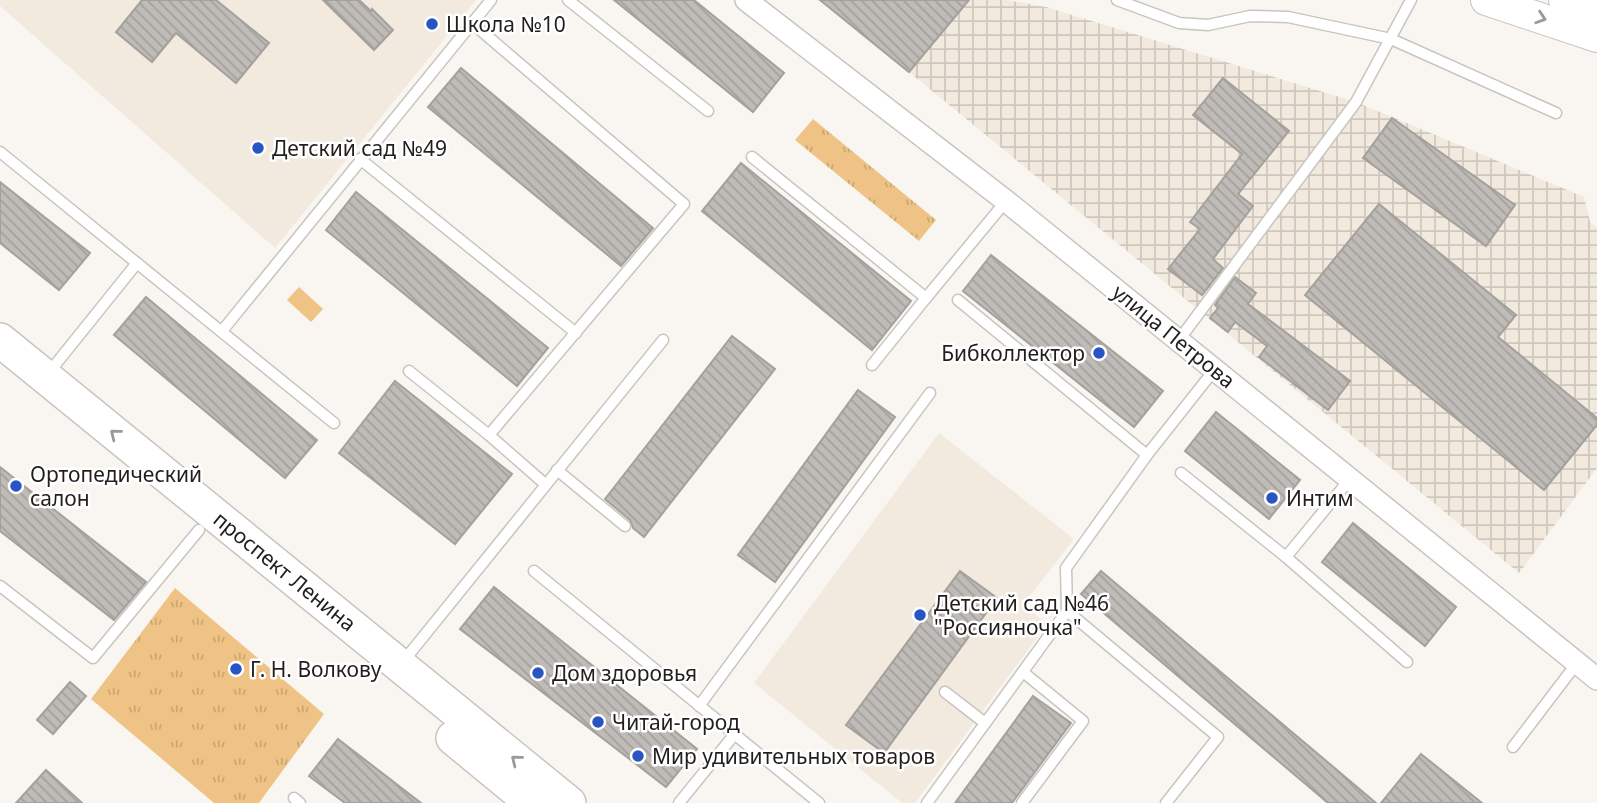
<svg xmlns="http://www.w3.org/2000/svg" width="1597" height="803" viewBox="0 0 1597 803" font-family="'Noto Sans',sans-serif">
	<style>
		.built { fill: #f2eade }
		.industrial { fill: url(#industrial-grid) }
		.park { fill: url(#park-tufts) }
		.pitch { fill: #eec385 }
		.building { fill: url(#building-back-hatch); stroke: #a4a19c; stroke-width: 2 }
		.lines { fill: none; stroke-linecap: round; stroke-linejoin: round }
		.service-casing { stroke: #c8c5c0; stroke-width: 13 }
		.minor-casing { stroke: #c8c5c0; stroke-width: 24 }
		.secondary-casing { stroke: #c8c5c0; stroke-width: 32 }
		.primary-casing { stroke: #c8c5c0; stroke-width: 36 }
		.service { stroke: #fff; stroke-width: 10 }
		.minor { stroke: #fff; stroke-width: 21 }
		.secondary { stroke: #fff; stroke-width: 30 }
		.primary { stroke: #fff; stroke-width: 33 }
		.oneway { stroke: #9b9a9a }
		.poi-dot { fill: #2955c4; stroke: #fff; stroke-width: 2.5 }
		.labels { text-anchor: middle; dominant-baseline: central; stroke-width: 5; stroke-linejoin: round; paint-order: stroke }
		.poi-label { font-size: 21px; fill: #211f1e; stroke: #fff; text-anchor: start }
		.street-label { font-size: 21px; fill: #211f1e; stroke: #fff }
	</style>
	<defs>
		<pattern id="industrial-grid" width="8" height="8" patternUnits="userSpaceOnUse" patternTransform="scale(1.75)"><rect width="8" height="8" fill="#f2eade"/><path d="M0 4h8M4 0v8" fill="none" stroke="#cfc8be"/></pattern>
		<pattern id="park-tufts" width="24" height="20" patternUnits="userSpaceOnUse" patternTransform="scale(1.75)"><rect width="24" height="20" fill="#eec385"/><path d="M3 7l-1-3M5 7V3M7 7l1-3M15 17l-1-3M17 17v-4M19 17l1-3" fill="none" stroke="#cca772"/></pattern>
		<pattern id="building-back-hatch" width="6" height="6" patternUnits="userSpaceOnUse" patternTransform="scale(1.75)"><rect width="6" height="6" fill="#bfbbb7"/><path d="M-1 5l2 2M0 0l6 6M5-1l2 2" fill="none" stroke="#a4a09d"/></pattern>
	</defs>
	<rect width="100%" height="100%" fill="#f9f6f1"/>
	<g class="built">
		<path d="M0,0H476L275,248L0,6Z"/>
		<path d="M939,433L1074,539L1023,605L1047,624L915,803H902L754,683Z"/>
	</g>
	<path class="industrial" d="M969,0H1007L1046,7L1356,102L1584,197L1590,222L1597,227V468L1519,573L909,72Z"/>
	<g class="park">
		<path d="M813,119L936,220L919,241L795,140Z"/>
		<path d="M175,588L324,714L259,803H214L91,699Z"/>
	</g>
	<path class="pitch" d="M299,287L323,309L311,322L287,300Z"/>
	<g class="building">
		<path d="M142,0H216L269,43L236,83L176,33L152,62L116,32Z"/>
		<path d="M323,0H359L371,11L372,9L393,30L374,50Z"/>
		<path d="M614,0H694L784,73L753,112Z"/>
		<path d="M820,0H969L909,72Z"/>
		<path d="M461,68L653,228L621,266L428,107Z"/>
		<path d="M1223,78L1289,131L1238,194L1253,206L1213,259L1223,268L1202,295L1168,269L1200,229L1190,222L1242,154L1193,115Z"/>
		<path d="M1392,118L1515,205L1486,246L1363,158Z"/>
		<path d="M741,163L911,301L872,350L702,211Z"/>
		<path d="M0,182L90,253L59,290L0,243Z"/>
		<path d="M356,192L548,348L517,386L326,230Z"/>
		<path d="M1379,204L1516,315L1498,337L1597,418V425L1544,490L1305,295Z"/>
		<path d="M991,255L1163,391L1134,427L963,291Z"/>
		<path d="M1235,277L1256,293L1248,304L1350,381L1328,410L1259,357L1267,346L1235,322L1228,332L1210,318L1218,308L1215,305Z"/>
		<path d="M146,297L317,440L285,478L114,335Z"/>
		<path d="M732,336L775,369L644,537L633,528L630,520L605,499Z"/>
		<path d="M395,381L512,474L455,544L339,453Z"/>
		<path d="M858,390L895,417L775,582L738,555Z"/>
		<path d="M1216,412L1300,480L1269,519L1185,451Z"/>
		<path d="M0,467L146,582L114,620L0,531Z"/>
		<path d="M1353,523L1456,607L1425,646L1322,562Z"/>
		<path d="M960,571L997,598L884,753L846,725Z"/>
		<path d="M1101,571L1350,781L1376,803H1328L1081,594Z"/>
		<path d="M494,587L697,749L666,787L460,629Z"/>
		<path d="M70,682L86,696L53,734L37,720Z"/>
		<path d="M1033,696L1071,723L1012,803H955Z"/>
		<path d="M338,739L421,803H345L309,776Z"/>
		<path d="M1421,754L1482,803H1381Z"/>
		<path d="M46,770L82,803H16Z"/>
	</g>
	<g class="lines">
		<g class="service-casing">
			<g id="service">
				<path d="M568,0L708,111"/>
				<path d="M1117,0L1179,23L1208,25L1250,16L1288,17L1391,39L1556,113"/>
				<path d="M472,23L684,204L489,435"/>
				<path d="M0,152L334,423"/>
				<path d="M752,157L926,298L1006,201"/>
				<path d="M360,159L576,333"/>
				<path d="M958,300L1147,455"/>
				<path d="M222,331L491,0"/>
				<path d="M1179,340L1356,102L1411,0"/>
				<path d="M872,365L926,298"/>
				<path d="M409,371L489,435L545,484"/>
				<path d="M47,375L137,263"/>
				<path d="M557,470L625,526"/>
				<path d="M1181,473L1286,557L1407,662"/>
				<path d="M1286,557L1350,479"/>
				<path d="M534,571L819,803"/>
				<path d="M0,586L93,658L199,530"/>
				<path d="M1067,611L1218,737L1166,803"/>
				<path d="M402,663L663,340"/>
				<path d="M945,692L985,723"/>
				<path d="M699,706L930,393"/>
				<path d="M1513,747L1577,663"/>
				<path d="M294,798L300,803"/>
				<path d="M679,803L734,735"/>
				<path d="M927,803L1067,611L1066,568L1147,455L1215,369"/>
				<path d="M1022,803L1083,721L1023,672"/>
			</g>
		</g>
		<g class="minor-casing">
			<path id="minor" d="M746,0L1006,201L1597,679"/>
		</g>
		<g class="secondary-casing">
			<g id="secondary">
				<path d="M1486,0L1597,37"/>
				<path d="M1564,0L1597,11"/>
			</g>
		</g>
		<g class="primary-casing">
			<g id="primary">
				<path d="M0,340L569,803"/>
				<path d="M453,738L532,803"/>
			</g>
		</g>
		<use href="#service" class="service"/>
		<use href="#minor" class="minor"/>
		<use href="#secondary" class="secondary"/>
		<use href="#primary" class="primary"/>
	</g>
	<defs><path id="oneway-chevron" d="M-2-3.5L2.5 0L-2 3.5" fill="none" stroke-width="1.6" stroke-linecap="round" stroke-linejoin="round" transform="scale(1.75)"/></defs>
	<g class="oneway">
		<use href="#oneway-chevron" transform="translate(1541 18) rotate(18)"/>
		<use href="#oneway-chevron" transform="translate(115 434) rotate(-141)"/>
		<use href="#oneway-chevron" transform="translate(516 760) rotate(-141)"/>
	</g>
	<g class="poi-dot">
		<circle cx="432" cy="24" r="7"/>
		<circle cx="258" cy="148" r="7"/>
		<circle cx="1099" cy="353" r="7"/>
		<circle cx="16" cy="486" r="7"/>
		<circle cx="1272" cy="498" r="7"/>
		<circle cx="920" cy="615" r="7"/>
		<circle cx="236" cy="669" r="7"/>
		<circle cx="538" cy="673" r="7"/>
		<circle cx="598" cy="722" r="7"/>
		<circle cx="638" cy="756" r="7"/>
	</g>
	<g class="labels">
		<g class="poi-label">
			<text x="446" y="24">Школа №10</text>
			<text x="272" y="148">Детский сад №49</text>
			<text x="1085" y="353" text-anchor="end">Бибколлектор</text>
			<text x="30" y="474">Ортопедический<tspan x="30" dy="24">салон</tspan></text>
			<text x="1286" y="498">Интим</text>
			<text x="934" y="603">Детский сад №46<tspan x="934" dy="24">"Россияночка"</tspan></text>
			<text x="250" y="669">Г. Н. Волкову</text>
			<text x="552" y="673">Дом здоровья</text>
			<text x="612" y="722">Читай-город</text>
			<text x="652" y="756">Мир удивительных товаров</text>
		</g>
		<g class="street-label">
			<text transform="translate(1174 336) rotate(39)">улица Петрова</text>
			<text transform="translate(285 571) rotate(39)">проспект Ленина</text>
		</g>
	</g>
</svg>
